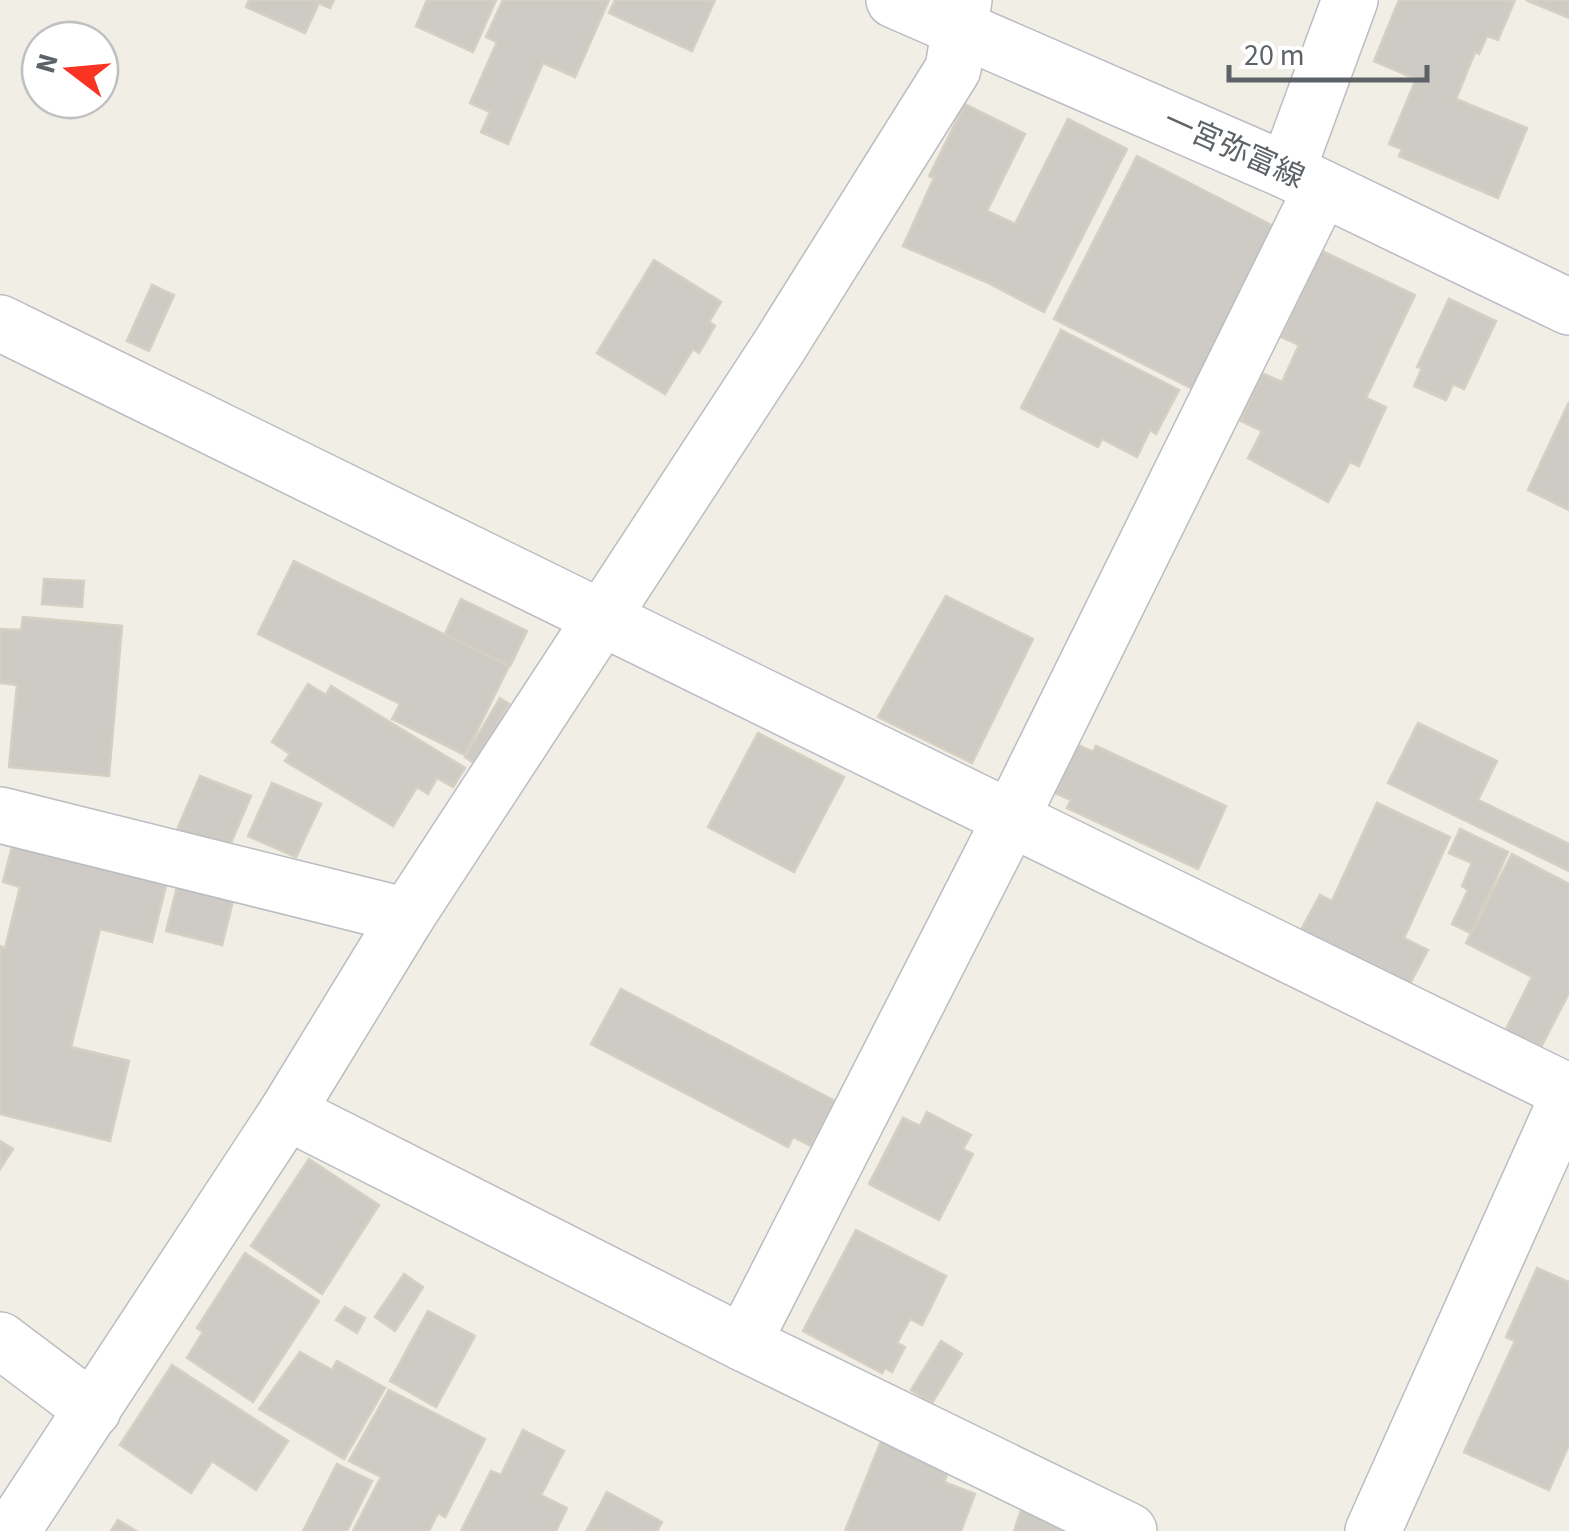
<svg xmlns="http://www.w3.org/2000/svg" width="1569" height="1531" viewBox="0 0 1569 1531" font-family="'Source Sans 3','Noto Sans JP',sans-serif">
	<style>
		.building { fill: #cecbc4; stroke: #d6d0c3; stroke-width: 2.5 }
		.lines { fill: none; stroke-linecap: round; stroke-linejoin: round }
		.minor-casing { stroke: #babdc2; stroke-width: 58 }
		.secondary-casing { stroke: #b9bcc3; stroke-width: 58 }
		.minor { stroke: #fff; stroke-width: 55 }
		.secondary { stroke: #fff; stroke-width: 55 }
		.labels { text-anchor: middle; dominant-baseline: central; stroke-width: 9; stroke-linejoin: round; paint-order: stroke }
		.street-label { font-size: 30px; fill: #5d6267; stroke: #fff }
	</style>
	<rect width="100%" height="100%" fill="#f1eee6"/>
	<g class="building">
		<path d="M249,0H334L330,8L319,3L305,33L246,7Z"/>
		<path d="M427,0H496L473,52L416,26Z"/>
		<path d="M503,0H609L575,77L543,63L508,144L481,132L490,112L470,103L497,42L486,37Z"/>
		<path d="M615,0H715L692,51L609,13Z"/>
		<path d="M1399,0H1515L1498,40L1487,36L1479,54L1475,52L1456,99L1527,128L1498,198L1399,156L1402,149L1389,144L1416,79L1374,61Z"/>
		<path d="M1526,0H1569V18Z"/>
		<path d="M965,104L1025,134L987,211L1015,224L1068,119L1127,149L1044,312L986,282L903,246L934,178L929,176Z"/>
		<path d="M1137,156L1275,227L1193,389L1054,319Z"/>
		<path d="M1322,251L1415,295L1366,398L1386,407L1359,466L1350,462L1328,502L1248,458L1262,431L1241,421L1262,373L1282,382L1299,345L1281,337Z"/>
		<path d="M654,260L721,302L709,322L715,326L699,353L693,349L665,394L597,353Z"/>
		<path d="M152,285L174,295L149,351L127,341Z"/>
		<path d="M1449,299L1496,321L1464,389L1453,384L1446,400L1414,386L1422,368L1417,367Z"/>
		<path d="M1061,330L1179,390L1156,434L1150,430L1137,457L1102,439L1098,447L1021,408Z"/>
		<path d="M1569,402V510L1528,490Z"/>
		<path d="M294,561L509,666L465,755L392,719L400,704L258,634Z"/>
		<path d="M44,579L84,581L82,607L42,604Z"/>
		<path d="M946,596L1033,639L972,763L878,717Z"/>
		<path d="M461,599L527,631L510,666L445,634Z"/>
		<path d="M23,617L122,626L109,776L9,767L17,685L0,683V629L21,630Z"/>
		<path d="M308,684L326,695L331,686L465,768L453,787L437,778L428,794L417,787L393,826L285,761L290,754L272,742Z"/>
		<path d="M500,698L509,704L474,763L465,757Z"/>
		<path d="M1418,723L1497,761L1478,800L1569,844V871L1388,783Z"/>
		<path d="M758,733L844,777L794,872L708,827Z"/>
		<path d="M1078,745L1093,752L1096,746L1226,806L1198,869L1067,808L1071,800L1055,793Z"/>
		<path d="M200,776L251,796L228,850L177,830Z"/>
		<path d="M272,783L321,804L296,857L248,836Z"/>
		<path d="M1377,803L1450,837L1404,938L1428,950L1408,987L1300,932L1320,895L1332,901Z"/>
		<path d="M1460,829L1508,852L1471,933L1452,924L1468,890L1462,886L1472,863L1449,853Z"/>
		<path d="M15,835L169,874L152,942L100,929L71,1047L129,1061L110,1141L0,1114V946L5,948L20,887L3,882Z"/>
		<path d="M1512,854L1569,884V993L1540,1049L1505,1031L1532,977L1466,943Z"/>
		<path d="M177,887L233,901L222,945L166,931Z"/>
		<path d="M621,989L835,1101L811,1146L793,1137L788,1147L591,1044Z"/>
		<path d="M927,1112L971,1135L963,1149L973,1154L939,1220L869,1184L903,1118L920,1126Z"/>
		<path d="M0,1141L13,1149L0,1169Z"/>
		<path d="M309,1159L379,1205L322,1294L251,1246Z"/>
		<path d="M856,1230L946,1276L922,1325L910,1319L897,1343L905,1347L892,1372L885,1368L882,1373L803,1331Z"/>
		<path d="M245,1253L319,1301L253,1402L187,1358L203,1332L197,1328Z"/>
		<path d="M1537,1268L1569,1282V1445L1549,1490L1464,1452L1515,1341L1506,1337Z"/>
		<path d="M404,1274L423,1287L395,1331L375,1317Z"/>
		<path d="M345,1307L365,1318L357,1333L336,1320Z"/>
		<path d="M428,1311L475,1336L436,1407L390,1381Z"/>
		<path d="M941,1341L962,1354L932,1403L911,1390Z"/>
		<path d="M300,1352L332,1370L337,1361L385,1388L344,1459L259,1409Z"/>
		<path d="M172,1365L288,1441L256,1490L212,1461L191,1493L120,1445Z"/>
		<path d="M389,1390L485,1439L445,1517L438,1513L429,1531H353L381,1477L349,1461Z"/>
		<path d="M523,1430L564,1451L541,1495L567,1508L556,1531H461L491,1471L501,1475Z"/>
		<path d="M881,1441L950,1468L944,1482L975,1494L961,1531H845Z"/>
		<path d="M337,1464L372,1481L347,1531H303Z"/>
		<path d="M607,1492L662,1522L657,1531L587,1530Z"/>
		<path d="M1021,1510L1063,1525L1061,1531H1014Z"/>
		<path d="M118,1520L136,1531H111Z"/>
	</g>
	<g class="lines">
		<g class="minor-casing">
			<g id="minor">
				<path d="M1287,171L1350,0"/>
				<path d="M0,323C523,579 1045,837 1569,1092"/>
				<path d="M0,815L407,916"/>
				<path d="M287,1112L743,1343L1129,1531"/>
				<path d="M0,1340L93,1410"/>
				<path d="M743,1343L1010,820L1322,188"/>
				<path d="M12,1531L287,1112L407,916L780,345L953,69L964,0"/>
				<path d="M1373,1531L1569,1094"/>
			</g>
		</g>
		<g class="secondary-casing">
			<path id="secondary" d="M894,0L1287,171L1569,307"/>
		</g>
		<use href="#minor" class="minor"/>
		<use href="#secondary" class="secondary"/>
	</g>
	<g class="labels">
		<g class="street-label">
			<text transform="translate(1234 149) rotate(24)">一宮弥富線</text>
		</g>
	</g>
	<g transform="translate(70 70) rotate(286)"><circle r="48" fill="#ffffff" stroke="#bec0c2" stroke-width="2.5"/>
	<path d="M0-8L18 38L0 25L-18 38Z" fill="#fa3423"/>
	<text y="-15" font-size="28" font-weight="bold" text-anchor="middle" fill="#5d6267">N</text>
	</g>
	<path d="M1229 65v15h198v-15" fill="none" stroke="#5d6267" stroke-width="5"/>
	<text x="1244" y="65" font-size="30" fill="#5d6267" stroke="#ffffff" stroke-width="8" paint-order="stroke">20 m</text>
</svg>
